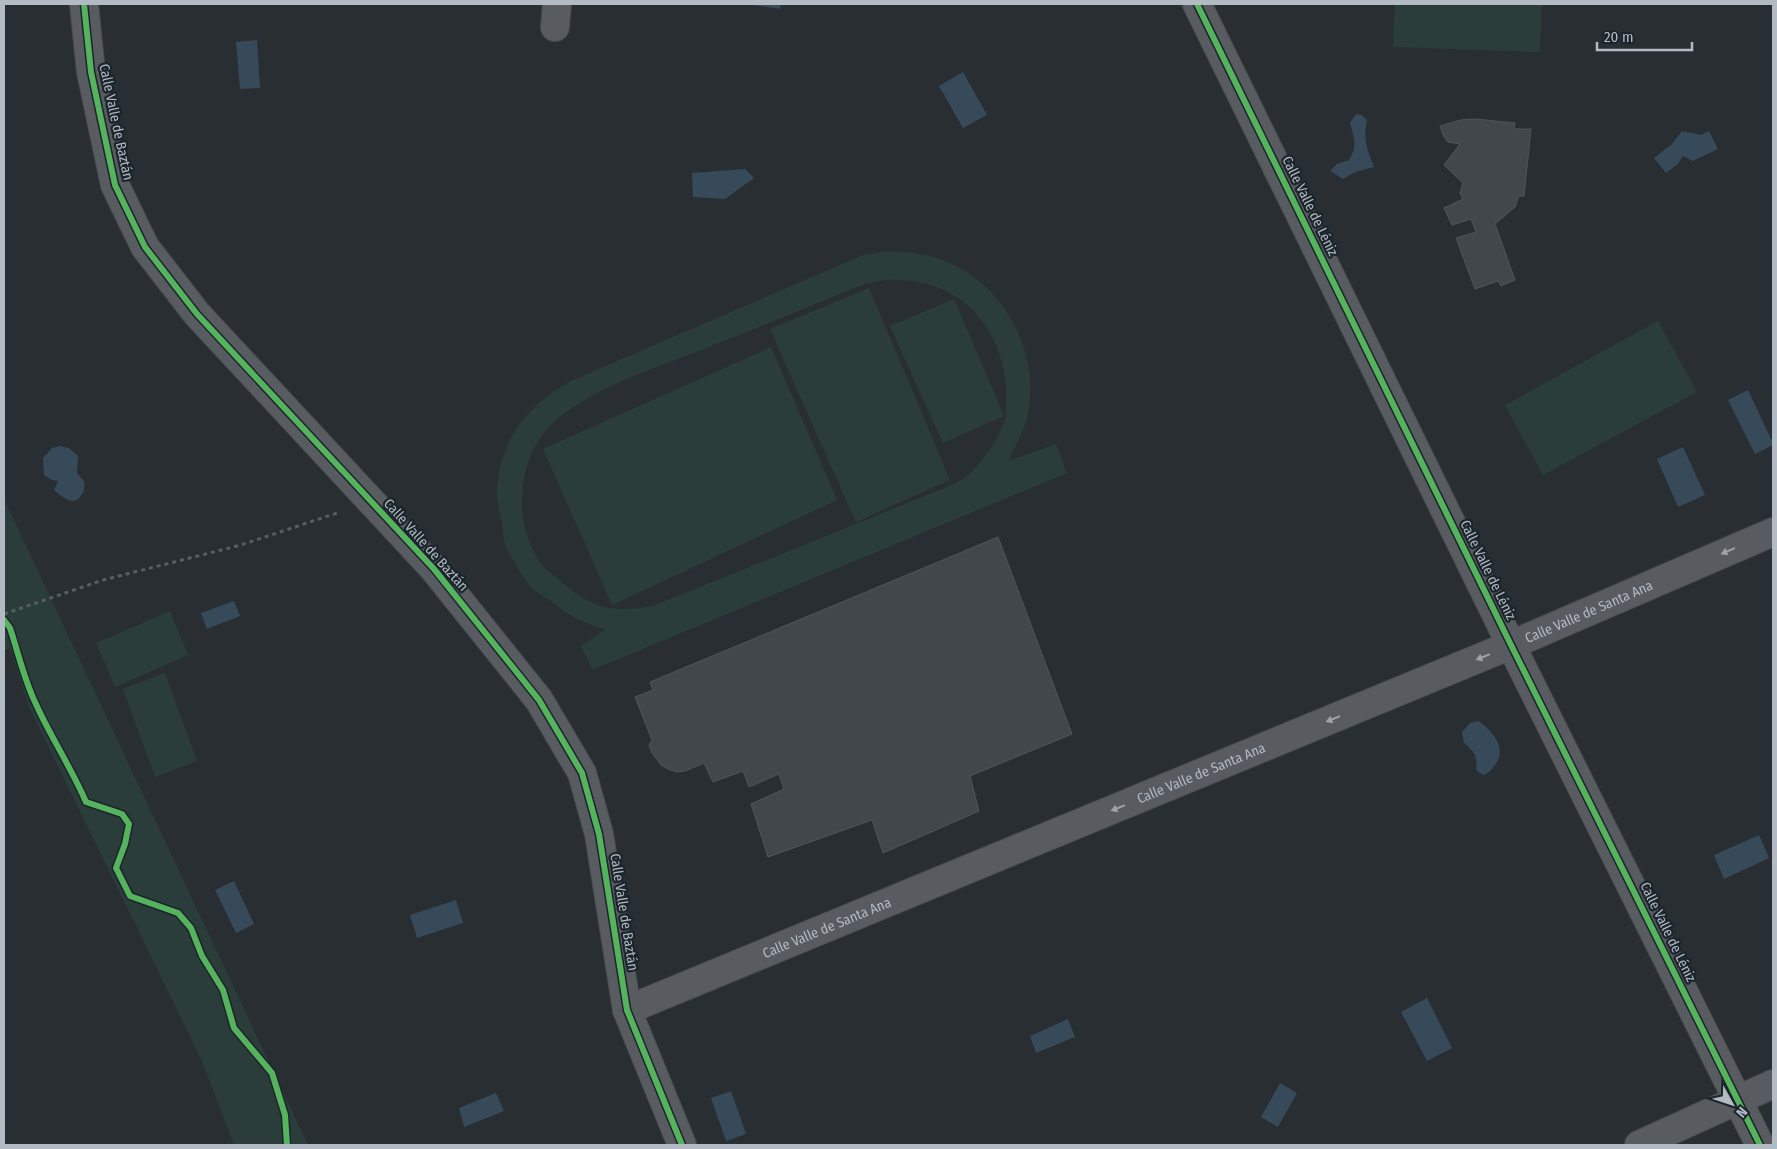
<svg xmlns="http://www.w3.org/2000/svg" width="1777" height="1149" viewBox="0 0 1777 1149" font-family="'Fira Sans Condensed',sans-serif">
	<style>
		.green { fill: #2b3d3b; fill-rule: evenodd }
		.water { fill: #374a59 }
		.building { fill: #41474b; stroke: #4f565a }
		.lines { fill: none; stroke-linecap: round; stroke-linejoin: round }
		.minor-casing { stroke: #464a4d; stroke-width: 30 }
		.path { stroke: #585d5f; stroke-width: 3; stroke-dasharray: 4 4; stroke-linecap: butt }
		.minor { stroke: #585c61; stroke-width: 28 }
		.cycleway-casing { stroke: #1c252c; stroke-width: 9 }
		.cycleway { stroke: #56b35d; stroke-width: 6 }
		.oneway { fill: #9ca3ab }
		.labels { text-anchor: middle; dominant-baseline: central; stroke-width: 4.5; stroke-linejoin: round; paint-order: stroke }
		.street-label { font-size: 14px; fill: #b2bbc4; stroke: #1c252c }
	</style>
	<rect width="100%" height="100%" fill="#282e32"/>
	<g class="green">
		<path d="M1395,4H1542L1540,52L1393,47Z"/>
		<path d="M888,251C904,252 921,253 937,258C999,278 1038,344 1029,408C1026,427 1017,444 1008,461L1056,444L1067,473L592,670L581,646L606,629C585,625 569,615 552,602C545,597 537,593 531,587C526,581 507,552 505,545C503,537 503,530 502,522C500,513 497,502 497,492C499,441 527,405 571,381L863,255ZM886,280C912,279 936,283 958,298C991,320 1008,362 1006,401C1006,407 1007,414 1005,420C999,438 980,467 964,478C959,482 952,484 947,487L653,606C611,613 591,609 560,580C555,576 549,572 545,568C531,553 522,525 522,505C521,481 528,454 543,434C578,391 655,369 706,348C760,327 813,305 867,283Z"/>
		<path d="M869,288L950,480L856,522L770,329Z"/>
		<path d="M954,299L1004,416L943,443L890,326Z"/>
		<path d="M1658,321L1697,392L1543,475L1505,405Z"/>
		<path d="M771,347L837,500L612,605L543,449Z"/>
		<path d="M4,499L308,1145H234L202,1061L29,707L10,648L4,651Z"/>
		<path d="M170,611L188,655L115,687L96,643Z"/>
		<path d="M165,673L197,761L155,777L123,689Z"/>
	</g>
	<g class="water">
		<path d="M747,4H781L780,9Z"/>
		<path d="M257,40L260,88L240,89L236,42Z"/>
		<path d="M963,72L987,115L963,128L939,86Z"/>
		<path d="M1356,114L1362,115L1367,120C1363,140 1367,149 1374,167L1355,172L1343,179L1330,171L1337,164L1349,160C1358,146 1354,138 1350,123Z"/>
		<path d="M1682,131L1701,135L1709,131L1718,149L1693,161L1683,156L1677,165L1666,173L1654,158L1671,145Z"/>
		<path d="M745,169L754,178L725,199L693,197L692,173Z"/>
		<path d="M1748,390L1773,443V445L1755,454L1728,400Z"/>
		<path d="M60,446L69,448L78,456L77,473L84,481C86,491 80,504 68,500C63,498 58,493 54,490L58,481L52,480L44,475L43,458L52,448Z"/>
		<path d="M1683,447L1705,495L1678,507L1657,459Z"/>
		<path d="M234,601L240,616L207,629L201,613Z"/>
		<path d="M1478,721C1492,730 1508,748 1495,765C1491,770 1489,773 1483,775L1476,770C1478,757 1474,751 1464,743L1462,732L1470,723Z"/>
		<path d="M1759,835L1769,858L1724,879L1714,855Z"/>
		<path d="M234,881L254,924L236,933L215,890Z"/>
		<path d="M456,900L463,923L417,938L410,915Z"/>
		<path d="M1427,998L1452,1048L1427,1061L1401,1012Z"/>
		<path d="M1068,1019L1075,1037L1036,1053L1030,1036Z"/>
		<path d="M1280,1083L1297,1093L1278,1127L1261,1117Z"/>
		<path d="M731,1091L746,1134L726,1141L711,1098Z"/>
		<path d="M496,1093L504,1111L464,1127L459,1108Z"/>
	</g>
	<g class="building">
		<path d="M1476,119L1515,123L1514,129H1531L1524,196H1519L1515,207L1495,224L1515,280L1501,286L1498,281L1475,289L1456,238L1476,232L1471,219L1452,225L1444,208L1463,199L1460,193L1463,183L1444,165L1460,144L1448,142L1444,137L1440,126L1461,120Z"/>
		<path d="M998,537L1072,734L970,776L979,811L883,853L872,820L768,857L751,804L784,789L779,774L749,787L743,771L713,782L704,763L685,771L677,772L668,769L661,765L652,753L649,745L652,740L635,697L653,690L650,682Z"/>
	</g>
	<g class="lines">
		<g class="minor-casing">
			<g id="minor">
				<path d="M84,4L91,72L115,185L145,247L197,314L434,569L539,700L582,773L599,834L627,1010L682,1145"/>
				<path d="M1197,4L1511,645L1760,1145"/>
				<path d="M555,27L557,4"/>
				<path id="s1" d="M627,1010L1511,645L1773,532"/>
				<path d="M1639,1145L1773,1084"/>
			</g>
		</g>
		<path class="path" d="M4,614L103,580L241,545L340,512"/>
		<use href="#minor" class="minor"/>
		<g class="cycleway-casing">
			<g id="cycleway">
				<path d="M84,4L91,72L115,185L145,247L197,314L434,569L539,700L582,773L599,834L627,1010L682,1145"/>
				<path d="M1197,4L1511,645L1760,1145"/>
				<path d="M4,620L10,628C18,652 24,679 35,702C50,736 71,767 86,802L122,814L129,824L125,844L116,868L130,896L178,913L191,928L202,956L223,990L234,1028L272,1073L285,1115L287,1145"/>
			</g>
		</g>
		<use href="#cycleway" class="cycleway"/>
	</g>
	<defs><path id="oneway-solid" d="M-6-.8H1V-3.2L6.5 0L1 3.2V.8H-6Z" transform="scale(1.25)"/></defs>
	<g class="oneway">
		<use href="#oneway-solid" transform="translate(1728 551) rotate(157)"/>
		<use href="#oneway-solid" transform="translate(1483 657) rotate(158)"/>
		<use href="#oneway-solid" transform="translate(1333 719) rotate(158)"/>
		<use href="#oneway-solid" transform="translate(1118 808) rotate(158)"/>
	</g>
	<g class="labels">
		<g class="street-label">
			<text transform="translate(116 122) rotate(78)">Calle Valle de Baztán</text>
			<text transform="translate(1310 206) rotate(64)">Calle Valle de Léniz</text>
			<text transform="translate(426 545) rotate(48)">Calle Valle de Baztán</text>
			<text transform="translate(1488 570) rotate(64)">Calle Valle de Léniz</text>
			<text stroke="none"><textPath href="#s1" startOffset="1041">Calle Valle de Santa Ana</textPath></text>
			<text stroke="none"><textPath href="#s1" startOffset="621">Calle Valle de Santa Ana</textPath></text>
			<text transform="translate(624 912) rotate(81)">Calle Valle de Baztán</text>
			<text stroke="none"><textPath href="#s1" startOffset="216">Calle Valle de Santa Ana</textPath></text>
			<text transform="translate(1668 932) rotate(64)">Calle Valle de Léniz</text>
		</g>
	</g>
	<rect width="1777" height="1149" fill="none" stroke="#b2bbc4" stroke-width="10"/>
	<g transform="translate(1732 1104) rotate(130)" stroke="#1c252c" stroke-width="4" paint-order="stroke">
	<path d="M0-4L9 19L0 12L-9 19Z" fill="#b2bbc4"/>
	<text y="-8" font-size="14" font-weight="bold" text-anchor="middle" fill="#b2bbc4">N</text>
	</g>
	<path d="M1597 42v8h95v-8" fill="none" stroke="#b2bbc4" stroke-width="2.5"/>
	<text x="1604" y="42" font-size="15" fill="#b2bbc4" stroke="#1c252c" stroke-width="4" paint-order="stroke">20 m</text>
</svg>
